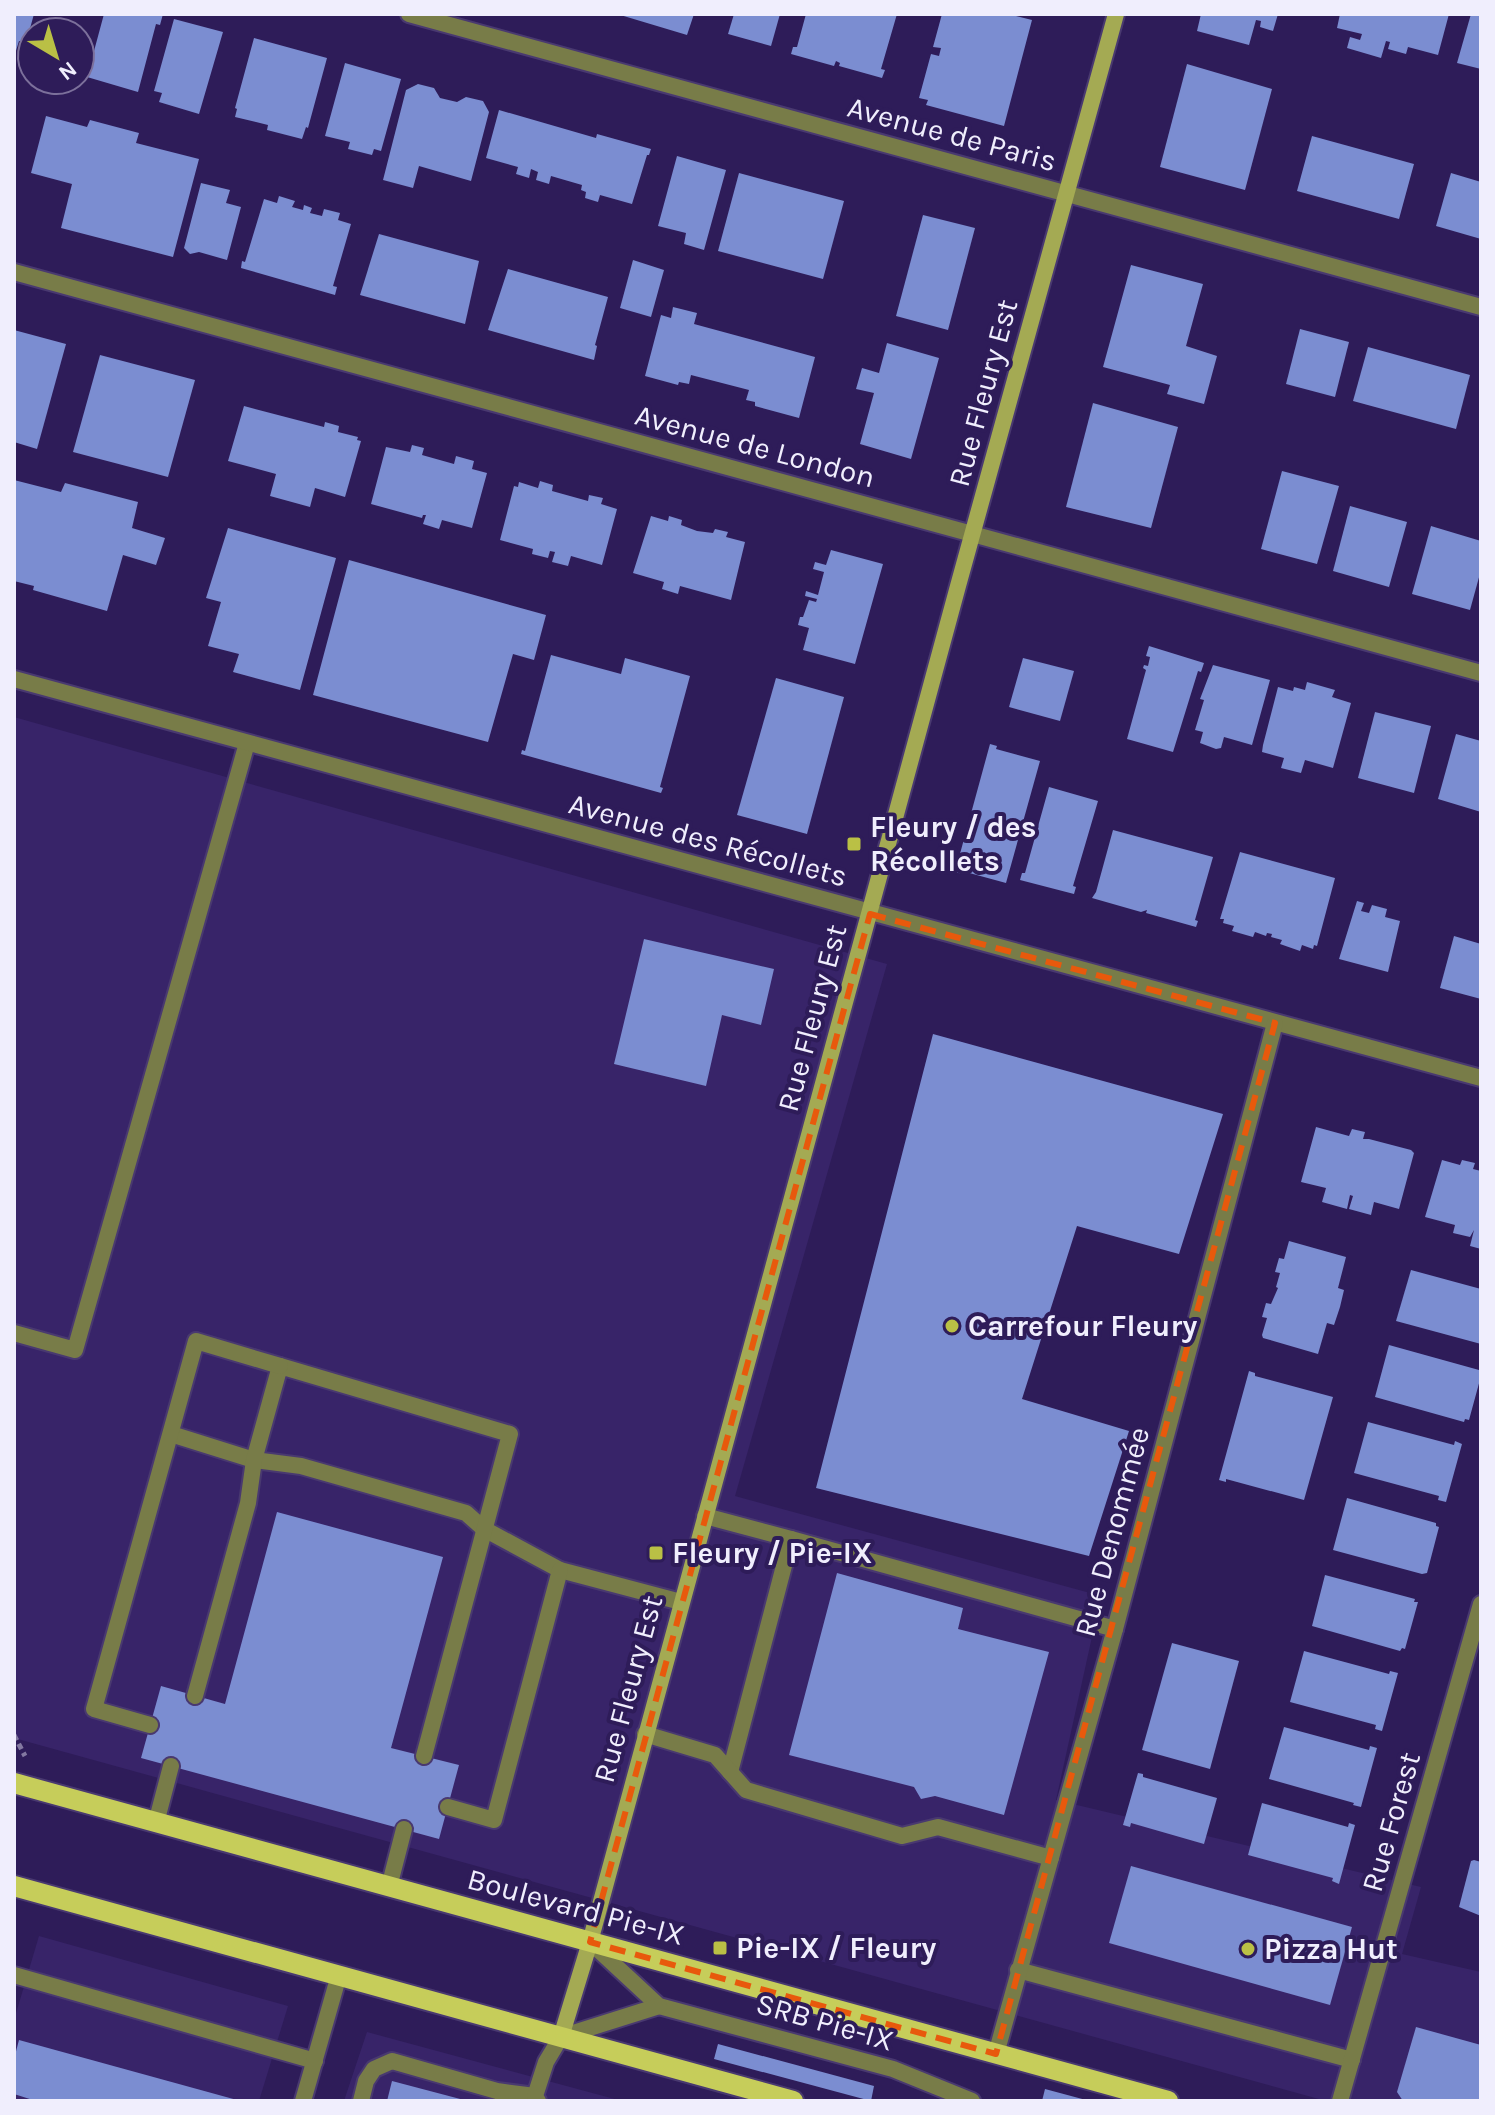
<svg xmlns="http://www.w3.org/2000/svg" width="1495" height="2115" viewBox="0 0 1495 2115" font-family="Karla,sans-serif">
	<style>
		.built { fill: #382469 }
		.building { fill: #7b8dd1 }
		.lines { fill: none; stroke-linecap: round; stroke-linejoin: round }
		.lane-casing { stroke: #493970; stroke-width: 20 }
		.street-casing { stroke: #493970; stroke-width: 20 }
		.secondary-casing { stroke: #493970; stroke-width: 20 }
		.primary-casing { stroke: #493970; stroke-width: 24 }
		.path { stroke: #8378a1; stroke-width: 5; stroke-dasharray: 6 4; stroke-linecap: butt }
		.lane { stroke: #787c48; stroke-width: 16 }
		.street { stroke: #787c48; stroke-width: 16 }
		.secondary { stroke: #a4aa53; stroke-width: 16 }
		.primary { stroke: #c6cd5a; stroke-width: 20 }
		.marked { fill: none; stroke: #e8590c; stroke-width: 6; stroke-dasharray: 16 10; stroke-linejoin: round }
		.poi-dot { fill: #bac045; stroke: #2e1c59; stroke-width: 3 }
		.labels { text-anchor: middle; dominant-baseline: central; stroke-width: 8; stroke-linejoin: round; paint-order: stroke }
		.street-label { font-size: 30px; fill: #f0eefd; stroke: #2e1c59 }
		.poi-label { font-size: 30px; font-weight: bold; fill: #f0eefd; stroke: #2e1c59; text-anchor: start }
	</style>
	<rect width="100%" height="100%" fill="#2e1c59"/>
	<g class="built">
		<path d="M14,717L887,964L735,1496L1101,1596L1056,1800L1421,1887L1402,1954L1481,1972V2101H1326L14,1738Z"/>
		<path d="M39,1936L288,2006L259,2101H14V2020Z"/>
		<path d="M367,2032L622,2101H344Z"/>
	</g>
	<g class="building">
		<path d="M14,14H34L26,43L19,41L15,54Z"/>
		<path d="M104,14H163L160,25L156,24L138,92L87,77Z"/>
		<path d="M617,14H694L687,35Z"/>
		<path d="M734,14H780L771,46L728,34Z"/>
		<path d="M806,14H897L881,69L885,70L882,78L839,66L840,63L836,61L834,66L791,54L793,47H797Z"/>
		<path d="M942,14H1008L1032,20L1004,126L926,105L928,100L919,98L931,54L939,56L941,48L933,47Z"/>
		<path d="M1201,14H1278L1273,31L1260,27L1261,21L1256,20L1249,45L1197,31Z"/>
		<path d="M1340,14H1449L1438,55L1408,47L1406,54L1388,49L1390,42L1386,41L1381,58L1347,48L1350,37L1360,40L1362,34L1337,28Z"/>
		<path d="M1471,14H1481V69L1457,63Z"/>
		<path d="M174,19L223,32L199,114L159,102L162,93L154,91Z"/>
		<path d="M254,38L327,58L308,128L306,127L302,139L267,130L268,125L235,117L237,109L235,108Z"/>
		<path d="M345,63L401,79L381,151L374,149L372,155L348,149L350,142L325,136Z"/>
		<path d="M1187,64L1272,89L1245,190L1160,167Z"/>
		<path d="M418,84L434,88L440,98L457,102L466,97L483,101L489,112L471,181L419,166L413,188L383,180L406,90Z"/>
		<path d="M499,110L596,138L597,134L651,149L649,155H647L632,204L600,195L598,202L585,198L586,192L581,190L582,185L551,176L549,184L536,180L538,172L531,169L529,178L516,174L518,167L486,158Z"/>
		<path d="M46,116L87,127L90,120L139,133L136,143L199,159L173,257L61,228L72,184L31,173Z"/>
		<path d="M1312,136L1414,164L1399,219L1297,191Z"/>
		<path d="M677,156L726,170L704,250L684,244L686,233L658,226Z"/>
		<path d="M739,173L844,201L823,279L718,251Z"/>
		<path d="M1451,173L1481,182V239L1436,226Z"/>
		<path d="M201,183L230,190L226,203L241,207L227,260L199,252L190,254L184,248Z"/>
		<path d="M279,196L295,201L292,207L303,210L304,205L312,208L310,213L322,216L324,209L340,213L338,220L351,224L333,286L337,287L335,295L241,268L242,261L245,262L264,199L277,203Z"/>
		<path d="M923,215L975,228L948,330L896,316Z"/>
		<path d="M379,234L479,261L465,324L360,295Z"/>
		<path d="M633,260L664,270L651,317L620,308Z"/>
		<path d="M1131,265L1203,284L1186,346L1217,356L1204,404L1167,394L1170,385L1103,367Z"/>
		<path d="M508,269L608,297L595,345L597,346L594,360L488,330Z"/>
		<path d="M673,307L697,313L694,324L815,357L799,418L755,406V402L746,400L749,390L691,375L689,384L679,382L678,385L645,376L661,315L671,318Z"/>
		<path d="M1300,329L1349,342L1335,397L1286,384Z"/>
		<path d="M14,330L66,344L37,449L14,442Z"/>
		<path d="M887,343L939,358L911,459L860,444L874,393L856,389L862,368L879,373Z"/>
		<path d="M1368,347L1470,375L1456,429L1353,401Z"/>
		<path d="M100,355L195,380L168,477L73,452Z"/>
		<path d="M1093,403L1178,427L1151,528L1066,507Z"/>
		<path d="M244,406L324,427L325,422L339,426L338,432L358,437L357,440L361,441L345,497L315,488L310,507L270,496L276,474L228,461Z"/>
		<path d="M412,445L424,448L422,455L454,464L456,456L474,461L472,469L487,473L472,528L442,520L439,529L423,524L426,515H423L422,518L371,504L386,447L410,452Z"/>
		<path d="M1282,471L1339,486L1317,564L1261,549Z"/>
		<path d="M14,480L61,492L65,483L138,502L132,528L165,538L156,565L123,555L107,611L33,590L34,586L14,581Z"/>
		<path d="M540,481L553,485L552,491L588,501L589,495L603,498L601,504L617,509L602,565L571,556L568,566L552,562L555,552L550,551L548,558L532,554L533,549L500,540L514,486L518,487L519,482L538,488Z"/>
		<path d="M1350,506L1407,522L1389,587L1333,571Z"/>
		<path d="M651,516L668,521L669,516L682,520L681,525L697,531L713,533L715,529L728,532L726,537L745,542L731,600L680,586L678,594L662,589L664,582L633,573Z"/>
		<path d="M1431,526L1481,541V570L1470,610L1412,594Z"/>
		<path d="M228,528L336,558L300,690L233,672L239,654L208,646L221,602L206,598Z"/>
		<path d="M831,550L883,564L855,664L803,650L809,628L798,625L800,617H803L809,600L816,602L817,599L805,596L806,591L818,595L824,572L813,569L815,562L826,565Z"/>
		<path d="M349,560L546,615L534,660L513,654L488,742L313,695Z"/>
		<path d="M1149,646L1204,663L1201,672L1198,671L1173,752L1127,739L1146,670L1143,668L1144,665L1148,666L1150,657L1146,656Z"/>
		<path d="M551,655L621,674L625,658L690,676L660,787L663,788L661,793L521,754L522,750L525,751Z"/>
		<path d="M1023,658L1074,671L1060,721L1009,707Z"/>
		<path d="M1213,665L1270,680L1252,745L1224,737L1221,748L1216,749L1200,743L1203,732L1195,730L1204,700L1200,699Z"/>
		<path d="M776,678L844,697L807,834L737,815Z"/>
		<path d="M1307,682L1335,690L1332,697L1351,703L1333,768L1305,760L1301,773L1281,768L1284,758L1262,752L1263,745L1278,687L1293,691L1294,687L1305,690Z"/>
		<path d="M1375,712L1431,726L1414,793L1358,778Z"/>
		<path d="M1456,734L1481,741V812L1438,799Z"/>
		<path d="M990,744L997,746L996,749L1040,761L1006,883L962,871V874L955,872Z"/>
		<path d="M1049,787L1098,801L1073,886L1076,887L1074,894L1020,880L1022,873H1025Z"/>
		<path d="M1113,830L1213,857L1195,920L1198,921L1196,927L1146,913L1147,910L1141,912L1092,898L1096,892Z"/>
		<path d="M1240,852L1335,878L1317,946L1314,945L1313,949L1302,945L1300,951L1280,944L1282,940L1271,937L1272,934L1267,933L1266,936L1255,932L1253,937L1232,931L1234,926L1223,923L1224,919H1220Z"/>
		<path d="M1357,901L1364,903L1361,911L1369,913L1372,905L1387,909L1385,917L1400,921L1388,972L1339,959Z"/>
		<path d="M1454,936L1481,944V999L1440,988Z"/>
		<path d="M644,939L774,969L761,1025L722,1015L706,1086L614,1064Z"/>
		<path d="M933,1034L1223,1114L1179,1254L1077,1226L1022,1399L1129,1431L1089,1556L816,1488Z"/>
		<path d="M1316,1127L1349,1136L1352,1129L1365,1132L1363,1139H1369L1411,1150L1414,1153L1399,1209L1374,1202L1371,1215L1349,1209L1353,1196L1350,1195L1347,1209L1322,1202L1326,1188L1301,1182Z"/>
		<path d="M1442,1160L1460,1165L1462,1160L1475,1163L1473,1169L1481,1171V1249L1470,1246L1474,1230L1470,1237L1453,1233L1455,1225L1425,1217Z"/>
		<path d="M1289,1241L1346,1257L1338,1288L1344,1290L1340,1307L1334,1325L1327,1323L1318,1354L1263,1338L1262,1335L1267,1318L1262,1317L1266,1303L1271,1304L1278,1288L1276,1287L1280,1273L1275,1272L1279,1258L1284,1259Z"/>
		<path d="M1411,1270L1481,1289V1344L1396,1321Z"/>
		<path d="M1389,1345L1479,1370L1481,1376L1469,1420L1465,1419L1464,1422L1375,1397Z"/>
		<path d="M1249,1371L1255,1373V1376L1333,1397L1304,1500L1226,1479V1482L1219,1480Z"/>
		<path d="M1368,1422L1454,1445L1455,1441L1462,1444L1446,1502L1438,1500L1439,1496L1354,1473Z"/>
		<path d="M1347,1498L1436,1523V1526L1439,1527L1427,1573L1422,1574L1333,1550Z"/>
		<path d="M277,1512L443,1557L391,1748L459,1765L439,1839L141,1758L161,1686L225,1704Z"/>
		<path d="M837,1573L963,1608L958,1629L1049,1652L1004,1815L935,1796L921,1799L914,1787L789,1755Z"/>
		<path d="M1325,1575L1415,1599L1414,1602H1418L1405,1649L1402,1648L1400,1651L1312,1626Z"/>
		<path d="M1172,1643L1239,1661L1210,1769L1142,1750Z"/>
		<path d="M1304,1651L1389,1674L1390,1671L1398,1673L1382,1731L1375,1729L1376,1725L1290,1702Z"/>
		<path d="M1284,1727L1369,1750L1370,1746L1377,1748L1361,1807L1353,1805L1354,1803L1269,1779Z"/>
		<path d="M1138,1773L1143,1774V1777L1217,1798L1204,1844L1131,1823L1130,1827L1123,1825Z"/>
		<path d="M1262,1803L1348,1827L1349,1823L1355,1825L1339,1884L1332,1881L1333,1878L1248,1855Z"/>
		<path d="M1474,1860L1481,1862V1916L1459,1907L1471,1861Z"/>
		<path d="M1131,1866L1352,1927L1330,2005L1109,1943Z"/>
		<path d="M1416,2027L1481,2045V2101H1403L1397,2092Z"/>
		<path d="M19,2040L237,2100V2101H36L14,2094V2059Z"/>
		<path d="M718,2044L874,2086L871,2101L714,2059Z"/>
		<path d="M392,2081L464,2100V2101H387Z"/>
		<path d="M1045,2089L1086,2100L1085,2101H1042Z"/>
	</g>
	<g class="lines">
		<g class="lane-casing">
			<g id="lane">
				<path d="M14,1333L75,1350L247,743"/>
				<path d="M171,1434L254,1460L301,1466L466,1513L484,1529L560,1570L681,1602"/>
				<path d="M705,1516L791,1539L730,1772"/>
				<path d="M791,1539L1115,1629"/>
				<path d="M195,1696L248,1503L254,1460L280,1366L510,1434L424,1756"/>
				<path d="M150,1725L94,1709L196,1341L280,1366"/>
				<path d="M645,1734L715,1755L746,1790L902,1836L938,1827L1051,1858"/>
				<path d="M448,1807L494,1820L560,1570"/>
				<path d="M156,1823L171,1766"/>
				<path d="M389,1887L404,1829"/>
				<path d="M591,1943L659,2006L893,2069L972,2101"/>
				<path d="M1018,1970L1352,2060"/>
				<path d="M14,1975L315,2061"/>
				<path d="M361,2101L366,2081L374,2069L392,2061L497,2091L535,2096"/>
				<path d="M538,2101L535,2096L546,2062L561,2037L659,2006"/>
			</g>
		</g>
		<g class="street-casing">
			<g id="street">
				<path d="M409,14L1481,307"/>
				<path d="M14,272L1481,673"/>
				<path d="M14,679L1481,1078"/>
				<path d="M996,2054L1115,1629L1275,1023"/>
				<path d="M303,2101L339,1975"/>
				<path d="M1340,2101L1481,1604"/>
			</g>
		</g>
		<g class="secondary-casing">
			<path id="secondary" d="M561,2037L590,1942L958,586L1116,14"/>
		</g>
		<g class="primary-casing">
			<g id="primary">
				<path d="M14,1783L1168,2101"/>
				<path d="M14,1886L793,2101"/>
			</g>
		</g>
		<path class="path" d="M14,1735L25,1756"/>
		<use href="#lane" class="lane"/>
		<use href="#street" class="street"/>
		<use href="#secondary" class="secondary"/>
		<use href="#primary" class="primary"/>
	</g>
	<path class="marked" d="M870,914L1275,1023L996,2054L590,1942Z"/>
	<g class="poi-dot">
		<rect x="846" y="836" width="16" height="16" rx="4"/>
		<circle cx="952" cy="1326" r="8"/>
		<rect x="648" y="1545" width="16" height="16" rx="4"/>
		<rect x="712" y="1940" width="16" height="16" rx="4"/>
		<circle cx="1248" cy="1949" r="8"/>
	</g>
	<g class="labels">
		<g class="street-label">
			<text transform="translate(952 134) rotate(15)">Avenue de Paris</text>
			<text transform="translate(983 393) rotate(-75)">Rue Fleury Est</text>
			<text transform="translate(755 446) rotate(15)">Avenue de London</text>
			<text transform="translate(708 840) rotate(15)">Avenue des Récollets</text>
			<text transform="translate(812 1018) rotate(-75)">Rue Fleury Est</text>
			<text transform="translate(1112 1532) rotate(-75)">Rue Denommée</text>
			<text transform="translate(628 1689) rotate(-75)">Rue Fleury Est</text>
			<text transform="translate(1391 1822) rotate(-74)">Rue Forest</text>
			<text transform="translate(576 1907) rotate(15)">Boulevard Pie-IX</text>
			<text transform="translate(825 2022) rotate(16)">SRB Pie-IX</text>
		</g>
		<g class="poi-label">
			<text x="870" y="827">Fleury / des<tspan x="870" dy="34">Récollets</tspan></text>
			<text x="968" y="1326">Carrefour Fleury</text>
			<text x="672" y="1553">Fleury / Pie-IX</text>
			<text x="736" y="1948">Pie-IX / Fleury</text>
			<text x="1264" y="1949">Pizza Hut</text>
		</g>
	</g>
	<rect width="1495" height="2115" fill="none" stroke="#f0eefd" stroke-width="32"/>
	<g transform="translate(56 56) rotate(142)"><circle r="38" fill="#2e1c59" stroke="#7c709b" stroke-width="2"/>
	<path d="M0-6L14 30L0 20L-14 30Z" fill="#bac045"/>
	<text y="-12" font-size="22" font-weight="bold" text-anchor="middle" fill="#f0eefd">N</text>
	</g>
</svg>
